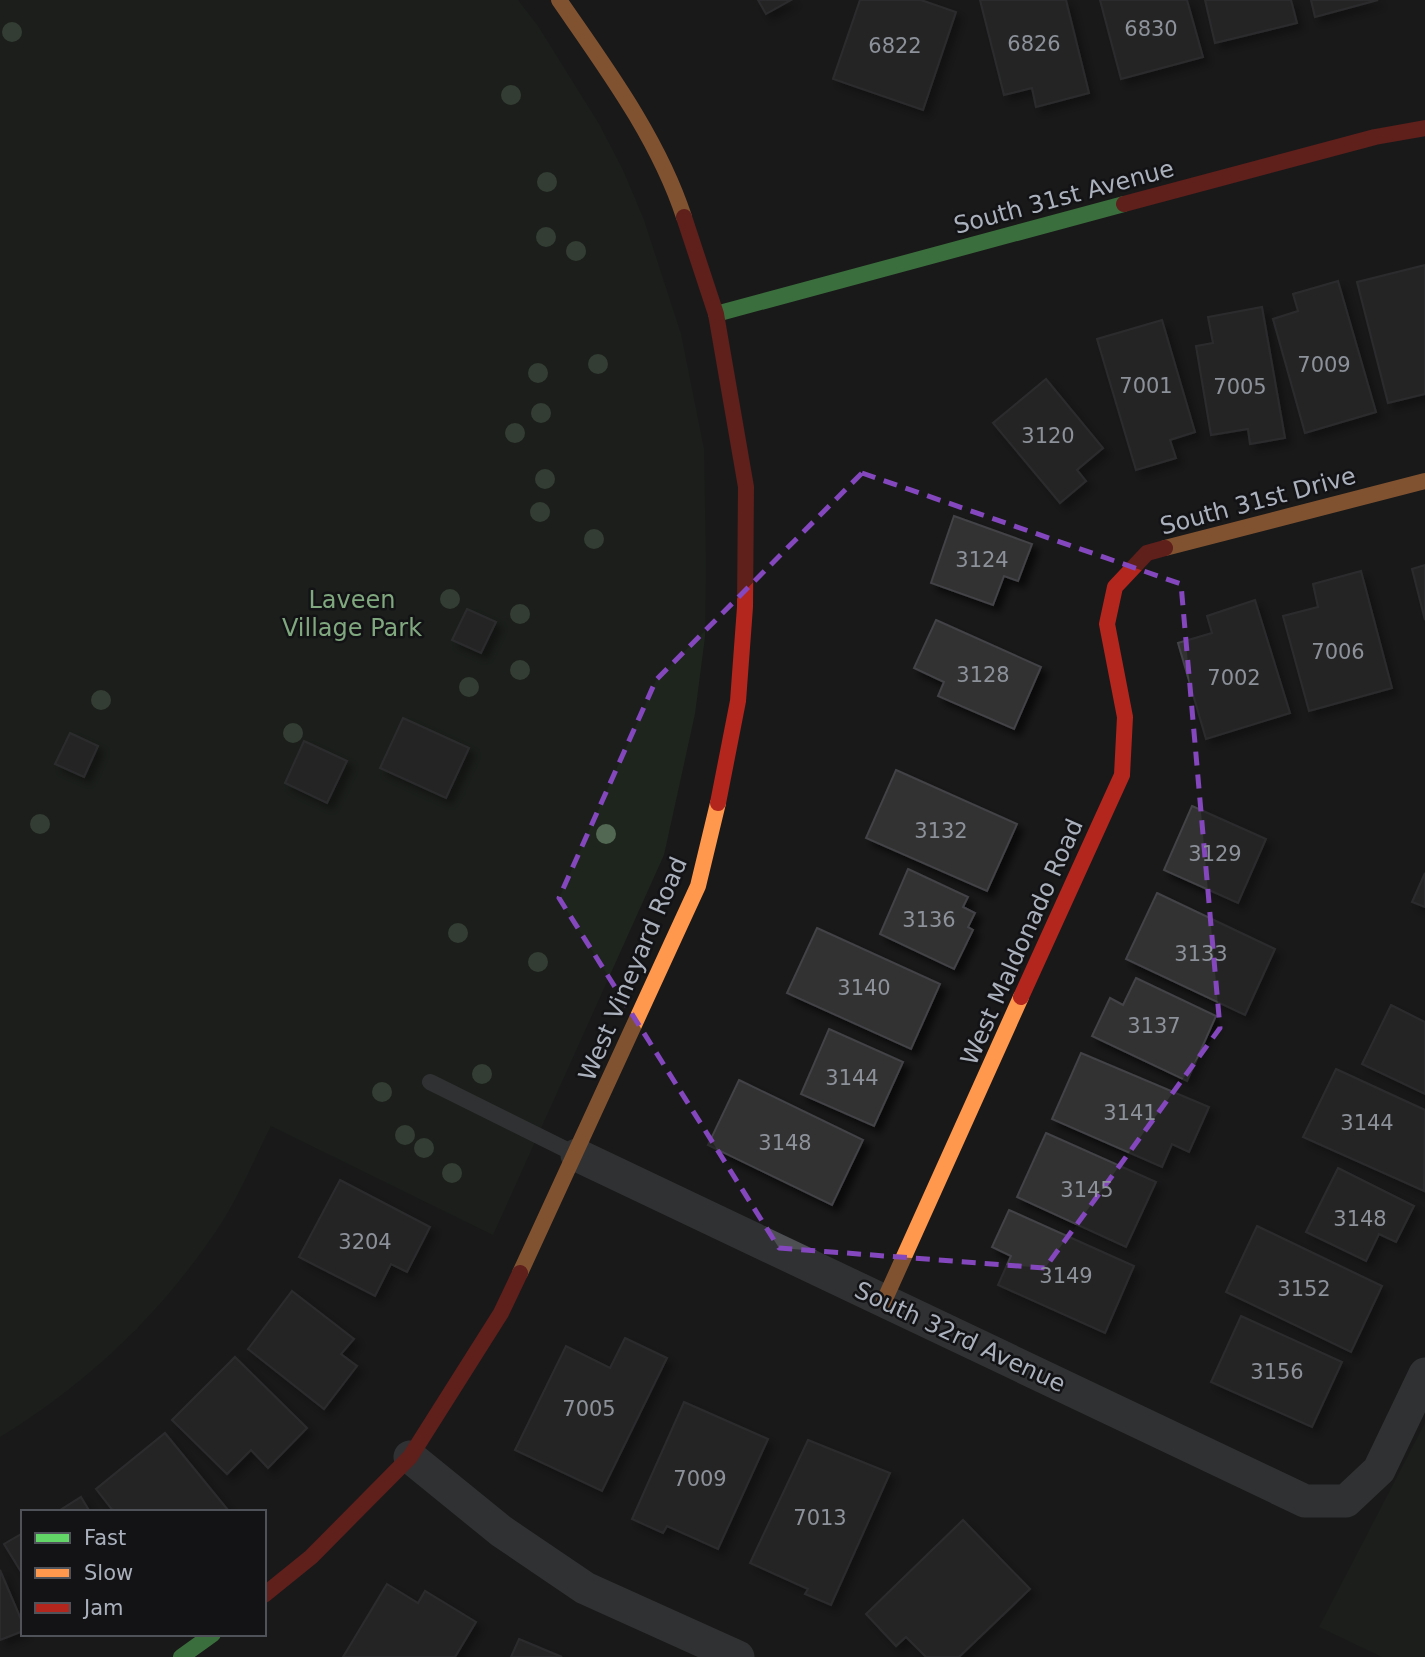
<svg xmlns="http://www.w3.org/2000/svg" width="1425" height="1657" viewBox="0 0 1425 1657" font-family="'DejaVu Sans',sans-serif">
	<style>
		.green { fill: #1d251d }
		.building { fill: #313132; stroke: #424346; stroke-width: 2; filter: url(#shadow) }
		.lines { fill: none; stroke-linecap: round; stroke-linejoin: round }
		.lane { stroke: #4d4f53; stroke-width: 16 }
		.street { stroke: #4d4f53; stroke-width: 33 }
		.fast { stroke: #63d668; stroke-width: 16 }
		.slow { stroke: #ff974d; stroke-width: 16 }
		.jam { stroke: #b3261e; stroke-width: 16 }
		.tree { fill: #526852 }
		.marked { fill: none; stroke: #8447be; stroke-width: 5; stroke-dasharray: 14 9; stroke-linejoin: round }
		.labels { text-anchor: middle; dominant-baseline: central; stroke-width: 5; stroke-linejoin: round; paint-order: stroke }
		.number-label { font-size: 21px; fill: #8c919a }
		.street-label { font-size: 24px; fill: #aab1bc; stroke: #131316 }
		.park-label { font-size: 24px; fill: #80a87f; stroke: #131316 }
	</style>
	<defs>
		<filter id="shadow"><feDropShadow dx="6" dy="6" stdDeviation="3.5" flood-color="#0009"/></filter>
	</defs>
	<rect width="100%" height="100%" fill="#19191a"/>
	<g class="green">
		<path d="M0,0H518L538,26L599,124L623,170L644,220L681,334L704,449L706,565L705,637L695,714L664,855L493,1235L271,1126C255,1157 241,1192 222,1222C165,1310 90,1382 0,1437Z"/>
		<path d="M1425,1423V1657H1382L1319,1627Z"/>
	</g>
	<g class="building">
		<path d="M758,0H791L766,14Z"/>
		<path d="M860,0H921L956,12L923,110L833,79Z"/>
		<path d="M980,0H1066L1089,93L1036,107L1032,88L1004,95Z"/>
		<path d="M1100,0H1187L1203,57L1121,79Z"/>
		<path d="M1205,0H1291L1297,23L1215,43Z"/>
		<path d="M1311,0H1378L1315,17Z"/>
		<path d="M1425,265V394L1388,403L1357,282Z"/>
		<path d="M1338,281L1376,412L1305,433L1273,319L1298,311L1293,294Z"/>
		<path d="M1262,307L1285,438L1250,444L1248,429L1211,435L1196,346L1213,343L1208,317Z"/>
		<path d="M1162,320L1195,432L1170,440L1176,458L1136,470L1097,339Z"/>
		<path d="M1046,379L1103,448L1077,470L1086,481L1060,503L993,423Z"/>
		<path d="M954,516L1032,544L1018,581L1004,576L993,605L931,583Z"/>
		<path d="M1425,565V620L1412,569Z"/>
		<path d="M1361,571L1392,688L1309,711L1283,616L1318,607L1313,584Z"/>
		<path d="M1255,600L1290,713L1206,739L1178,643L1212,633L1207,616Z"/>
		<path d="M467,609L496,622L481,653L452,640Z"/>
		<path d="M936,620L1041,667L1014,729L938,696L944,682L914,668Z"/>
		<path d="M403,718L469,748L446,798L380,768Z"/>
		<path d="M70,733L98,746L84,777L55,764Z"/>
		<path d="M304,741L347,761L327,803L285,783Z"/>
		<path d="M896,770L1017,824L987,891L866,838Z"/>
		<path d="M1192,806L1266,839L1238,903L1164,870Z"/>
		<path d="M908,869L968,897L963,907L975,913L968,927L973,930L954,969L880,934Z"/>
		<path d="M1425,873V907L1412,902Z"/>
		<path d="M1157,893L1275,949L1245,1015L1126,959Z"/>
		<path d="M817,928L940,984L911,1049L787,993Z"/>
		<path d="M1136,978L1216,1016L1187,1081L1092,1036L1110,998L1123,1005Z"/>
		<path d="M1391,1005L1425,1022V1094L1362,1064Z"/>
		<path d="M829,1029L903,1062L874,1126L801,1094Z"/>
		<path d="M1081,1053L1209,1107L1189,1152L1172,1144L1162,1167L1052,1119Z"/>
		<path d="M1336,1069L1425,1110L1424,1191L1303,1137Z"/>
		<path d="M739,1080L863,1140L832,1205L708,1145Z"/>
		<path d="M1046,1133L1156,1182L1126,1247L1017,1197Z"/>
		<path d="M1338,1168L1414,1206L1396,1242L1379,1234L1366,1261L1306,1232Z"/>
		<path d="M340,1180L430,1227L407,1272L391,1264L375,1296L299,1257Z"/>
		<path d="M1009,1210L1134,1266L1105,1333L998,1285L1011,1256L992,1247Z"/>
		<path d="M1257,1226L1382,1286L1351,1352L1226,1292Z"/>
		<path d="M292,1291L354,1339L341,1354L357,1366L324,1409L248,1349Z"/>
		<path d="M1241,1316L1342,1362L1312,1427L1211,1382Z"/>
		<path d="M625,1338L667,1358L602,1491L515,1450L566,1346L610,1368Z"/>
		<path d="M235,1357L307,1428L268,1468L251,1450L227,1474L172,1420Z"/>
		<path d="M684,1402L768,1439L718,1549L667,1526L663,1533L632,1519Z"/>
		<path d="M165,1433L228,1510L114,1512L96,1489Z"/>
		<path d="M808,1440L890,1473L831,1605L805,1594L808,1589L750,1563Z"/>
		<path d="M81,1497L90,1512H57Z"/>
		<path d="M963,1520L1030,1589L959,1657H926L906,1637L896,1646L866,1614Z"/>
		<path d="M23,1533V1575L4,1544Z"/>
		<path d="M0,1570L23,1624V1631L0,1640Z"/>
		<path d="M387,1584L418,1603L425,1591L476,1622L455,1657H343Z"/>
		<path d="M519,1639L562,1657H511Z"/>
	</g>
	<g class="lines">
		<path class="lane" d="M430,1082L577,1155"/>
		<g class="street">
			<path d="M577,1155L1305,1501H1346L1379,1470L1425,1374"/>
			<path d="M410,1457L501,1531L585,1588L738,1657"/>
		</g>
		<g class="fast">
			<path d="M716,314L1124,204"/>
			<path d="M181,1657L213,1634"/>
		</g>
		<g class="slow">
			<path d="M559,0C606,68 658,138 684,217"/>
			<path d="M1165,548L1425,481"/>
			<path d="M520,1273L698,886L718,803"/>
			<path d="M884,1301L1021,997"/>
		</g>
		<g class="jam">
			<path d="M1124,204L1375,137L1425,128"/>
			<path d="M684,217L716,314L746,487L745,607L738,701L718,803"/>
			<path d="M1021,997L1122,775L1125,717L1107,624L1115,587L1147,553L1165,548"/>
			<path d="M264,1595L311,1557L410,1457L501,1313L520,1273"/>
		</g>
	</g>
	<g class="tree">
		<circle cx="12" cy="32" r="10"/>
		<circle cx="511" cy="95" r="10"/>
		<circle cx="547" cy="182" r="10"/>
		<circle cx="546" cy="237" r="10"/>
		<circle cx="576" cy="251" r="10"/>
		<circle cx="598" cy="364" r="10"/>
		<circle cx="538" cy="373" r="10"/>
		<circle cx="541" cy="413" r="10"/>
		<circle cx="515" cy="433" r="10"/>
		<circle cx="545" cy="479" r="10"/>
		<circle cx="540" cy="512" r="10"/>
		<circle cx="594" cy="539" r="10"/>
		<circle cx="450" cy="599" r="10"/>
		<circle cx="520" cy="614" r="10"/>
		<circle cx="520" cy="670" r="10"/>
		<circle cx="469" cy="687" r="10"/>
		<circle cx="101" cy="700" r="10"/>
		<circle cx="293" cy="733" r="10"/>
		<circle cx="40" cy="824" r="10"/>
		<circle cx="606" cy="834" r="10"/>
		<circle cx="458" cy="933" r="10"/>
		<circle cx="538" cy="962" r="10"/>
		<circle cx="482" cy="1074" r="10"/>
		<circle cx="382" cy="1092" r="10"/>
		<circle cx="405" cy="1135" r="10"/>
		<circle cx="424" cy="1148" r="10"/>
		<circle cx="452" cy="1173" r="10"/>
	</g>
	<path d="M0 0H1425V1657H0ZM862,473L1181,584L1220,1028L1045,1268L779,1248L559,898L656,680Z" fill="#19191a" fill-opacity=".55" fill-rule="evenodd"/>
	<path class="marked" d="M862,473L1181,584L1220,1028L1045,1268L779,1248L559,898L656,680Z"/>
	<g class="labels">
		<g class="number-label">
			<text x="1151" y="29">6830</text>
			<text x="1034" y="44">6826</text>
			<text x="895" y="46">6822</text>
			<text x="1324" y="365">7009</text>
			<text x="1146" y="386">7001</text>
			<text x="1240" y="387">7005</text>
			<text x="1048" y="436">3120</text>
			<text x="982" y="560">3124</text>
			<text x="1338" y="652">7006</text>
			<text x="983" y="675">3128</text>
			<text x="1234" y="678">7002</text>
			<text x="941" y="831">3132</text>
			<text x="1215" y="854">3129</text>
			<text x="929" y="920">3136</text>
			<text x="1201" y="954">3133</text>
			<text x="864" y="988">3140</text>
			<text x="1154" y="1026">3137</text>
			<text x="852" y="1078">3144</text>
			<text x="1130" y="1113">3141</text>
			<text x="1367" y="1123">3144</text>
			<text x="785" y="1143">3148</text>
			<text x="1087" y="1190">3145</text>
			<text x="1360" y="1219">3148</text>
			<text x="365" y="1242">3204</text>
			<text x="1066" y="1276">3149</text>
			<text x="1304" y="1289">3152</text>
			<text x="1277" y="1372">3156</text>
			<text x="589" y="1409">7005</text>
			<text x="700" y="1479">7009</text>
			<text x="820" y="1518">7013</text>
		</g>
		<g class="street-label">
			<text transform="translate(1064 197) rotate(-15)">South 31st Avenue</text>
			<text transform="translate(1258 501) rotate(-15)">South 31st Drive</text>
			<text transform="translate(1022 942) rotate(-66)">West Maldonado Road</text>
			<text transform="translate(633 969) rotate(-67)">West Vineyard Road</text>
			<text transform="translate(960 1337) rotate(25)">South 32rd Avenue</text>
		</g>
		<g class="park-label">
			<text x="352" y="600">Laveen<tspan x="352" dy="28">Village Park</tspan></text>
		</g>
	</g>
	<rect x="21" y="1510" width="245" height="126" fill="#131316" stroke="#4f5258" stroke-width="2"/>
	<rect x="35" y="1533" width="35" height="10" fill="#63d668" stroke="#4f5258" stroke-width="2"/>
	<text x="84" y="1545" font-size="21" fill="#aab1bc">Fast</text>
	<rect x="35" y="1568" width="35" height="10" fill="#ff974d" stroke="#4f5258" stroke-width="2"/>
	<text x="84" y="1580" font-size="21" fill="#aab1bc">Slow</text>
	<rect x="35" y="1603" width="35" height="10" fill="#b3261e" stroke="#4f5258" stroke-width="2"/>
	<text x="84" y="1615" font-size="21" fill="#aab1bc">Jam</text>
</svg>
